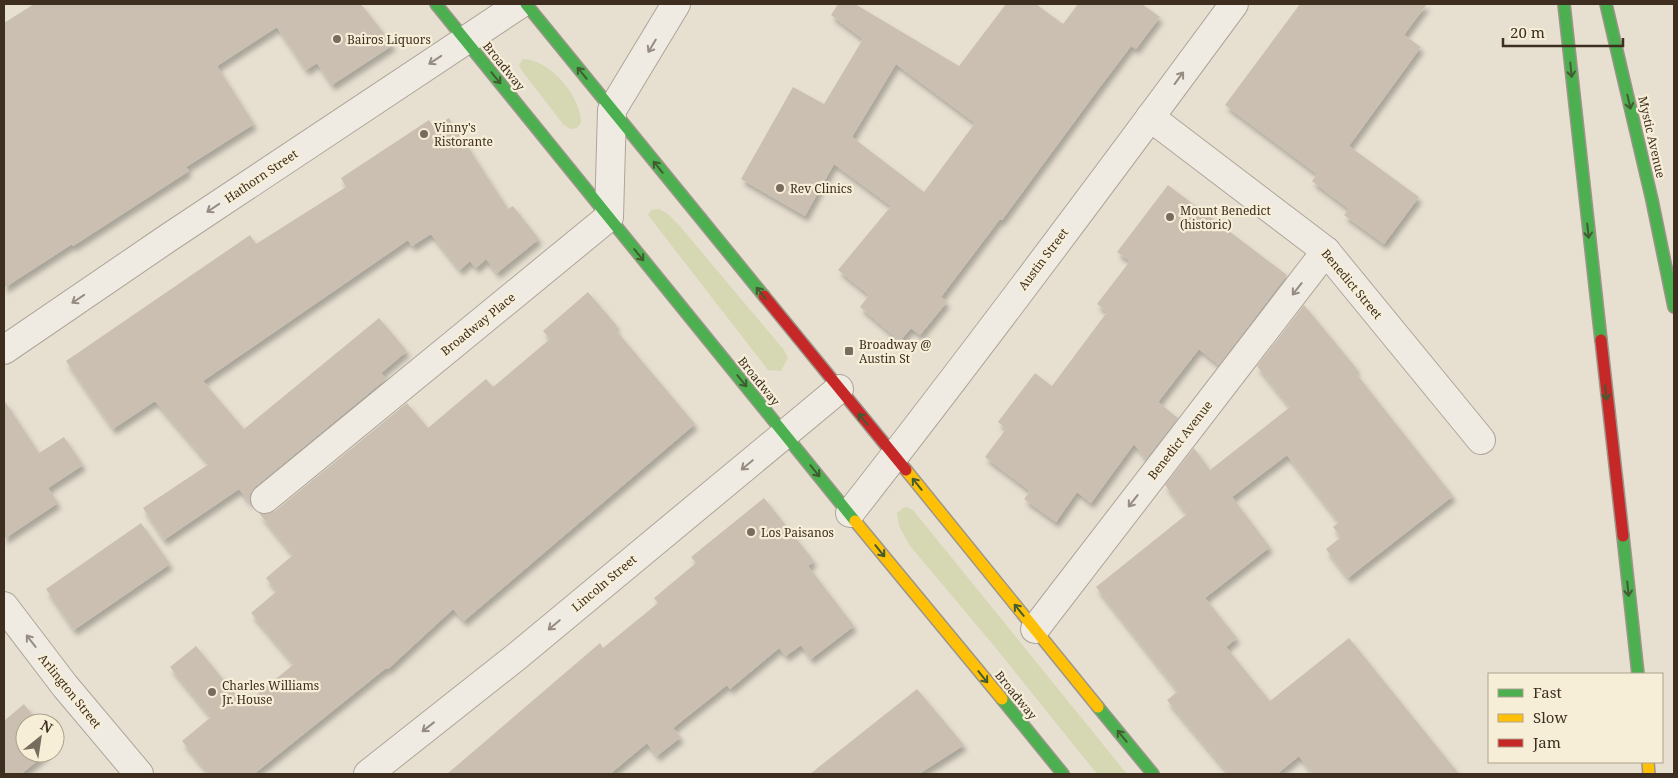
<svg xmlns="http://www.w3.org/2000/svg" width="1678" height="778" viewBox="0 0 1678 778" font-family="'Noto Serif',serif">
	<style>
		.grass { fill: #d6d7b3 }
		.building { fill: #cbbfb2; fill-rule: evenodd; filter: url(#shadow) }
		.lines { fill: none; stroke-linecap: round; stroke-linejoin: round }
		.street-casing { stroke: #ada599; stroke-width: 30 }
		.fast-casing { stroke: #9c958a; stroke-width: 14 }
		.slow-casing { stroke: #9c958a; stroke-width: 14 }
		.jam-casing { stroke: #9c958a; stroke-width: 14 }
		.street { stroke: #efebe3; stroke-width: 28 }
		.fast { stroke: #4caf50; stroke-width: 11 }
		.slow { stroke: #ffc107; stroke-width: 11 }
		.jam { stroke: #c62828; stroke-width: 11 }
		.oneway { stroke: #968c82 }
		.oneway2 { stroke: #425b31 }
		.poi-dot { fill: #786c5e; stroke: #f7eed8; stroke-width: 2 }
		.labels { text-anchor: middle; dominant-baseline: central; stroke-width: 4.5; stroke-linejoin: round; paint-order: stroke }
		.poi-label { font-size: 12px; fill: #3d2e20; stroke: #f7eed8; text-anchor: start }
		.street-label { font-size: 12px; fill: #3d2e20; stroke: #f7eed8 }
	</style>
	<defs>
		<filter id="shadow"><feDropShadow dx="3" dy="5.5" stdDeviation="2.5" flood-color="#0004"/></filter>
	</defs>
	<rect width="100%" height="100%" fill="#e7e0d1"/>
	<g class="grass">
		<path d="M523,59C551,60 581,97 581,123L577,128L570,129L563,124L522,71L519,65Z"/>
		<path d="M659,209L668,214L679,225L784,350L788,358L781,371L768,370L651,219L648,215L651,210Z"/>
		<path d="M907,507L913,510L1127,774H1097L995,647L910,546L899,526L897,513L903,508Z"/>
	</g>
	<g class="building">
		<path d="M34,4H361L393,45L332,85L317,63L306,70L277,27L217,66L254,124L186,167L189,171L73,246L72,244L4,288V23Z"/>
		<path d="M838,4H855L959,66L1006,4H1036L1063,24L1078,4H1142L1160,17L1136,49L1131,46L1094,95L1002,220L1000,219L941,297L947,302L920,335L911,328L900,341L860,307L869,295L838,270L891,206L834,164L805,216L741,179L793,87L824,104L863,39L831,15ZM896,64L975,123L924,192L852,137Z"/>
		<path d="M1300,4H1427L1404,35L1421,47L1349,146L1419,197L1384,244L1344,215L1349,209L1312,181L1317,174L1225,105Z"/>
		<path d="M449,118L508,209L513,206L539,239L497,273L486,259L476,268L470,261L460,270L431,234L412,246L408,240L203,381L244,429L379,318L407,351L381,373L386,379L255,487L250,494V503L239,489L164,540L143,508L209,464L155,401L113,429L66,361L250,235L256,244L346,187L341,178L429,120L434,127Z"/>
		<path d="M1168,185L1287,275L1219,365L1199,349L1158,402L1178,418L1146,459L1134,444L1091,503L1077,492L1056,522L1024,499L1030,491L985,457L1006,429L998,422L1035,373L1052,386L1107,312L1097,304L1130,261L1117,252Z"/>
		<path d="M588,292L617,326L614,328L695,424L464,621L453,609L388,669L386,668L254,774H209L182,741L211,717L170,667L196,646L244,705L294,664L251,613L277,591L266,578L293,555L259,513L267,514L275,511L407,403L428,428L486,379L493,387L550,339L543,331Z"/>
		<path d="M1304,305L1357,369L1354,371L1453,496L1348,578L1326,549L1341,537L1333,527L1339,522L1287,455L1232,497L1270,547L1205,598L1237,638L1226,647L1270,701L1349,638L1459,774H1313L1299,756L1277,774H1229L1167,700L1178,691L1096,587L1187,514L1165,485L1194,448L1210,470L1290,407L1257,366Z"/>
		<path d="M4,400L39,453L64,437L83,465L48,488L58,503L4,539Z"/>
		<path d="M764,498L814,561L808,566L854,626L811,659L801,645L786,656L779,648L730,689L727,685L673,728L681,737L657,756L647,743L610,774H447L600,643L603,648L658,603L654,598L696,563L691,557Z"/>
		<path d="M141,523L170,564L74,630L46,589Z"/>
		<path d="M917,689L964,745L919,774H810Z"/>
		<path d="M24,704L39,723H25V753H47L21,774H4V721Z"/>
	</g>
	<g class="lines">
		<g class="street-casing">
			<g id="street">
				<path d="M1150,117L1326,251L1481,440"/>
				<path d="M4,350L168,238L520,4"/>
				<path d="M265,499L609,217L612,110L676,4"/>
				<path d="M850,513C981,346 1108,175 1234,4"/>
				<path d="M4,606L65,686L139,774"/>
				<path d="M1035,629L1326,251"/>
				<path d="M368,774L516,657L839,389"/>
			</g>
		</g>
		<g class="fast-casing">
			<g id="fast">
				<path d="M436,4L855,521"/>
				<path d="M526,4L764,296"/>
				<path d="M1564,4L1601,340"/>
				<path d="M1606,4L1652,200L1674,307"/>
				<path d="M1623,536L1638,674"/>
				<path d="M1002,699L1063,774"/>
				<path d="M1098,707L1153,774"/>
			</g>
		</g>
		<g class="slow-casing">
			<g id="slow">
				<path d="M906,470L1098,707"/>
				<path d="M855,521L1002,699"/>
				<path d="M1648,762L1649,774"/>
			</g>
		</g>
		<g class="jam-casing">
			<g id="jam">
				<path d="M764,296L906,470"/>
				<path d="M1601,340L1623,536"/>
			</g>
		</g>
		<use href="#street" class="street"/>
		<use href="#fast" class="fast"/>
		<use href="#slow" class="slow"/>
		<use href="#jam" class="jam"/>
	</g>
	<defs><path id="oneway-shaft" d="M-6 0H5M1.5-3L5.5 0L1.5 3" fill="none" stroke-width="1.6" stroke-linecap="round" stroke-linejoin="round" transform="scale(1.25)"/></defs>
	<g class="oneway">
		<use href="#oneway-shaft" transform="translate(652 46) rotate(121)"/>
		<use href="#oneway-shaft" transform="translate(435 60) rotate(147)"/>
		<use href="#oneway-shaft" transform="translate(1179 78) rotate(-54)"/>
		<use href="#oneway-shaft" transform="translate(213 208) rotate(146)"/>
		<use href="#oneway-shaft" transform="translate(1297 289) rotate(128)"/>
		<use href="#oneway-shaft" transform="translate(78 299) rotate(146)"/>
		<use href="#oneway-shaft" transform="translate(747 465) rotate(140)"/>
		<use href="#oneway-shaft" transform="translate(1133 501) rotate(128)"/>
		<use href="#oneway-shaft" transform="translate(554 625) rotate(140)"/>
		<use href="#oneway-shaft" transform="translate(31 641) rotate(-128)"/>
		<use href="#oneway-shaft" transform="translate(428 727) rotate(142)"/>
	</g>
	<g class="oneway2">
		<use href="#oneway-shaft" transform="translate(1571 70) rotate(84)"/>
		<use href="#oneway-shaft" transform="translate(582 73) rotate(-129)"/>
		<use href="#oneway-shaft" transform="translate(496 78) rotate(51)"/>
		<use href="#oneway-shaft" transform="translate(1629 102) rotate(77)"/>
		<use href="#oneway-shaft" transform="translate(658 167) rotate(-129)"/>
		<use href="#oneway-shaft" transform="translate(1588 231) rotate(84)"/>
		<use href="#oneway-shaft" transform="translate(639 255) rotate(51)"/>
		<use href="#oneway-shaft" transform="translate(761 293) rotate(-129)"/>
		<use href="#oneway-shaft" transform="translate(742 381) rotate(51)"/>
		<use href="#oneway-shaft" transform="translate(1606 393) rotate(84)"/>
		<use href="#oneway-shaft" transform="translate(863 419) rotate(-129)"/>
		<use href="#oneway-shaft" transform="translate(815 471) rotate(51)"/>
		<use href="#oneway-shaft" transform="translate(917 484) rotate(-129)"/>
		<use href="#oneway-shaft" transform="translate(880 551) rotate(51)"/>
		<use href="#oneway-shaft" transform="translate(1628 589) rotate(84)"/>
		<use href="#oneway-shaft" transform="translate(1019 610) rotate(-129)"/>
		<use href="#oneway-shaft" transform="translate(983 677) rotate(51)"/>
		<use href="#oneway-shaft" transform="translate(1122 736) rotate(-129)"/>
	</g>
	<g class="poi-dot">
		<circle cx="337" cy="39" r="5"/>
		<circle cx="424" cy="134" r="5"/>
		<circle cx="780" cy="188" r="5"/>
		<circle cx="1170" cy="217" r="5"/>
		<rect x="844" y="346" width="10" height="10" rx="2.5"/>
		<circle cx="751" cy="532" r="5"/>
		<circle cx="212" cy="692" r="5"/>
	</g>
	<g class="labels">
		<g class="poi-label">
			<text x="347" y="39">Bairos Liquors</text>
			<text x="434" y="127">Vinny's<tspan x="434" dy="14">Ristorante</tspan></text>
			<text x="790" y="188">Rev Clinics</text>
			<text x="1180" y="210">Mount Benedict<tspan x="1180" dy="14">(historic)</tspan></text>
			<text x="859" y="344">Broadway @<tspan x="859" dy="14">Austin St</tspan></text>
			<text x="761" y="532">Los Paisanos</text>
			<text x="222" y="685">Charles Williams<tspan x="222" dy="14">Jr. House</tspan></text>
		</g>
		<g class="street-label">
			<text transform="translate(504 66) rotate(51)">Broadway</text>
			<text transform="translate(1652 137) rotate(77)">Mystic Avenue</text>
			<text transform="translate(261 176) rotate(-34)">Hathorn Street</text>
			<text transform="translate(1043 259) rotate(-53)">Austin Street</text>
			<text transform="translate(1352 284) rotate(50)">Benedict Street</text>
			<text transform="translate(478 324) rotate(-39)">Broadway Place</text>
			<text transform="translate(759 381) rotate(51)">Broadway</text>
			<text transform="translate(1180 440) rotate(-52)">Benedict Avenue</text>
			<text transform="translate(604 583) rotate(-40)">Lincoln Street</text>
			<text transform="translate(70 691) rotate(51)">Arlington Street</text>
			<text transform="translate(1016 695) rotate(51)">Broadway</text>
		</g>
	</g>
	<rect width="1678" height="778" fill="none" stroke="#3d2e20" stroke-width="10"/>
	<rect x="1488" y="673" width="175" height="90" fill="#f7eed8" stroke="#ada18e"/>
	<rect x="1498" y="689" width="25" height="8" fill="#4caf50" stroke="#ada18e"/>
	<text x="1533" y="698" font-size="15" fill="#3d2e20">Fast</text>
	<rect x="1498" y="714" width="25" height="8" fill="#ffc107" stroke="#ada18e"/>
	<text x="1533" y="723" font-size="15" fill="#3d2e20">Slow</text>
	<rect x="1498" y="739" width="25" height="8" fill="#c62828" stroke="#ada18e"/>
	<text x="1533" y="748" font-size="15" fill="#3d2e20">Jam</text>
	<g transform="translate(40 738) rotate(30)"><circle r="24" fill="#f7eed8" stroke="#ada18e"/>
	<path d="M0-4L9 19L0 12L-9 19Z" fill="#786c5e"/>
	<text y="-8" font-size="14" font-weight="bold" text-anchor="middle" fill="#3d2e20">N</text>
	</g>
	<path d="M1503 38v8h120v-8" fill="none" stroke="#3d2e20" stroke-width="2.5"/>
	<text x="1510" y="38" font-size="15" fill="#3d2e20" stroke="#f7eed8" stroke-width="4" paint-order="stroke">20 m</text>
</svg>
